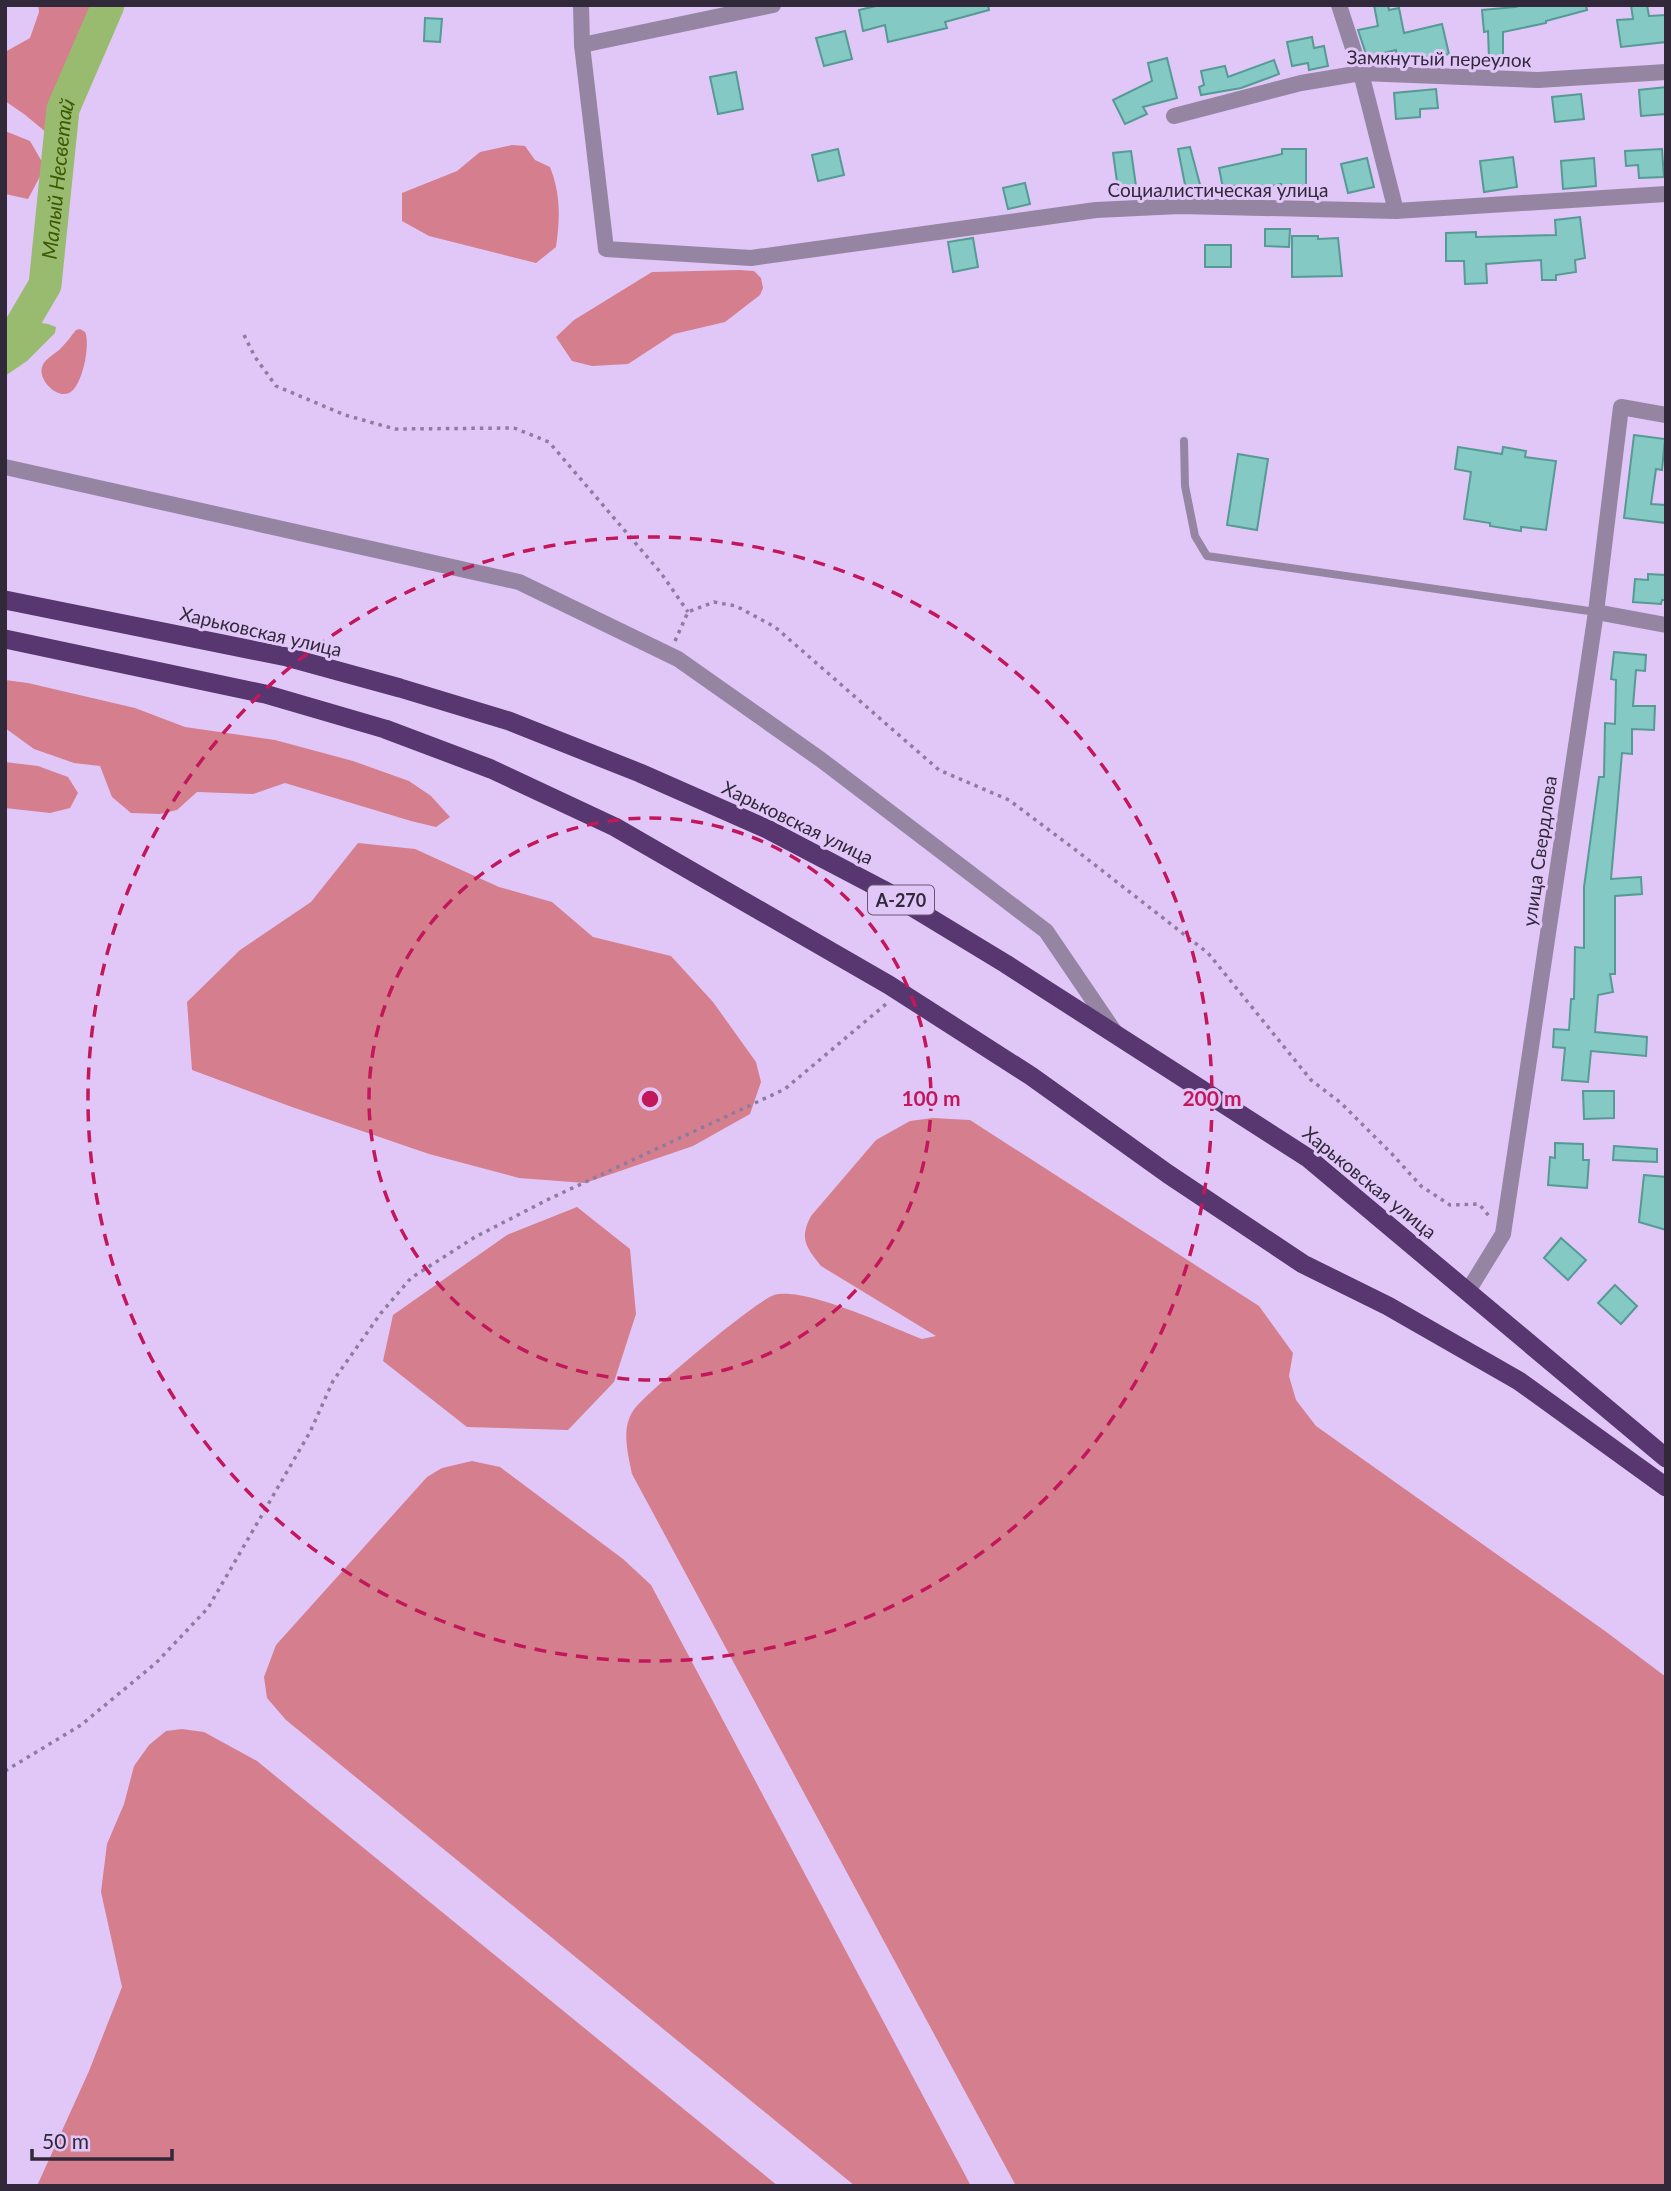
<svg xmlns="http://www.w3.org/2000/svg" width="1671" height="2191" viewBox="0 0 1671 2191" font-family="Lato,sans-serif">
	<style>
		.forest { fill: #d57e8e }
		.water { fill: #99bb6f }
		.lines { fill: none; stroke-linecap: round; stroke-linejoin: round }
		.river { stroke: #99bb6f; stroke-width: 33 }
		.building { fill: #84c9c3; stroke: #559a94; stroke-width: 2 }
		.path { stroke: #8e7c9e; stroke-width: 3.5; stroke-dasharray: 3.5 5; stroke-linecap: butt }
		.service { stroke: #9585a3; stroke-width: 8 }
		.minor { stroke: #9585a3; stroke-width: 16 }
		.trunk { stroke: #583670; stroke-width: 19 }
		.ring { fill: none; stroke: #c2185b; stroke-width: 3.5; stroke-dasharray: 12 9 }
		.labels { text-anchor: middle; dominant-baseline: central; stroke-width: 6; stroke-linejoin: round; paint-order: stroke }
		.shield { fill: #e1c7f7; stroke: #665873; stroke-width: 2 }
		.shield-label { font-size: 18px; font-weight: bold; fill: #31283a }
		.street-label { font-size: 19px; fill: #31283a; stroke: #e1c7f7 }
		.water-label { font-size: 21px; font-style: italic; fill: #3c5a03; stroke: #e1c7f7 }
		.centre { fill: #c2185b; stroke: #e1c7f7; stroke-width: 3.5 }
		.ring-label { font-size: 21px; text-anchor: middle; font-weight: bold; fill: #c2185b; stroke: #e1c7f7; stroke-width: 6; stroke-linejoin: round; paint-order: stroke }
	</style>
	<rect width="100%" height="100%" fill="#e1c7f7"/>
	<g class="forest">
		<path d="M38,5H108L63,109L47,133L24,114L5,101V52L30,38L39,12Z"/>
		<path d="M5,131L30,141L45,167L28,199L5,194Z"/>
		<path d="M512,145L525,146L535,160L550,167C561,195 560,219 556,247L536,263L429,236L402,221V193L457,171L480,152Z"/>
		<path d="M739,270L754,271L761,278L763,288L760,295L725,322L674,334L628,364L592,366L572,361L556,337L574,320L652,272Z"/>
		<path d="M80,329L85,332C91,344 82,388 69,393C56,399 38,379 42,367C45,358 56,354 62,347C67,342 71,336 76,330Z"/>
		<path d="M5,680L28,683L135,708L185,727L275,740L353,761L409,781L431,796L450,817L436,827L411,821L285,783L253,794L197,792L177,810L160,814L131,813L112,797L100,766L74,763L34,749L5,728Z"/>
		<path d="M5,762L38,766L68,777L78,793L70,808L50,813L5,808Z"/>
		<path d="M358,843L415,849L499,887L552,902L593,937L671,956L713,1002L756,1062L761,1082L750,1114L693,1146L585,1183L519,1178L429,1154L292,1107L192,1070L187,1002L240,950L311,902Z"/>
		<path d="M933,1118L970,1120L1259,1306L1293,1353L1289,1376L1296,1400L1316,1426L1605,1631L1666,1677V2186H1016L632,1474C628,1454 621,1429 633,1411C644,1394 756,1301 774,1295C804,1286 891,1327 922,1339L936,1336L821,1266C806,1247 799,1239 811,1216L876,1140L910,1121Z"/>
		<path d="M577,1207L630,1249L636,1314L614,1382L568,1430L467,1427L383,1361L393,1315L507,1235Z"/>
		<path d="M472,1461L500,1467L623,1559L651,1585L971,2186H855L286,1720L267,1698L264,1677L276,1645L427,1477L442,1468Z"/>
		<path d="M182,1729L204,1732L257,1761L778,2186H37L89,2071L122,1987L101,1892L107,1844L124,1804L134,1766L149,1745L166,1731Z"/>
	</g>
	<path class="water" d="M30,321L48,324L56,327L55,333L27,361L5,376V336L19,323Z"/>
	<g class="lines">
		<path class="river" id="s1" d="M5,353L45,285L63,109L108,5"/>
	</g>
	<g class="building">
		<path d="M880,5H988L989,10L945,22L947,28L888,42L885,25L863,31L859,10Z"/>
		<path d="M1374,5H1388L1389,10L1399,8L1404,33L1442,24L1449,54L1426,59L1424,54L1397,59L1396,50L1367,57L1358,30L1378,26Z"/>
		<path d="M1515,5H1586L1587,10L1546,21V23L1503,32V58L1489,59L1488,31L1484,32L1482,10L1516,7Z"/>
		<path d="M1631,5H1647L1649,16L1666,15V42L1621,47L1617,20L1633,19Z"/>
		<path d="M425,18L442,19L440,42L424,41Z"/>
		<path d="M845,31L852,59L824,66L816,38Z"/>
		<path d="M1312,37L1314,48L1324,46L1328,66L1309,70L1308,63L1292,66L1287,42Z"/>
		<path d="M1167,58L1177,98L1143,107L1147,114L1125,124L1113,100L1152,81L1148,63Z"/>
		<path d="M1274,60L1279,74L1241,88L1201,95L1199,87L1204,85L1201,71L1225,66L1228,77Z"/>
		<path d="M736,72L743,109L718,114L710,77Z"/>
		<path d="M1666,87V114L1641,116L1639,90Z"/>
		<path d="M1436,89L1438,108L1420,109V117L1396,119L1394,93Z"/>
		<path d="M1581,94L1584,119L1555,122L1552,97Z"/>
		<path d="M1190,147L1202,192L1187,195L1178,149Z"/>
		<path d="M838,149L844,175L818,181L812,155Z"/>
		<path d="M1282,149H1306V196H1281V184L1236,194L1234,186L1223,188L1219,168L1282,154Z"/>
		<path d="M1662,149L1664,177L1639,178L1638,165L1626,166L1625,151Z"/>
		<path d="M1131,151L1136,186L1118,189L1113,153Z"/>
		<path d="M1513,157L1517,187L1484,192L1480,161Z"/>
		<path d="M1367,158L1374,187L1348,193L1341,164Z"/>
		<path d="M1594,158L1596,186L1563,189L1561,161Z"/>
		<path d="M1025,183L1030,204L1008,209L1003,188Z"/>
		<path d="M1580,217L1585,258L1575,260L1576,272L1556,275V280H1542L1541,260L1486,264L1487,283L1465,284L1464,261H1446V233L1476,232V237L1556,235L1555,220Z"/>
		<path d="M1265,229H1290L1289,247L1265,246Z"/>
		<path d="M1292,236H1318V239L1338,238L1342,276L1292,277Z"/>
		<path d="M973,238L978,267L953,272L948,242Z"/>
		<rect x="1205" y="245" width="26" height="22"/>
		<path d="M1634,435L1665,439L1662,470L1656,469L1651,504L1666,505V523L1624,518Z"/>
		<path d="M1458,447L1502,454L1503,447L1526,451L1525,457L1556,461L1546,530L1521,527V531L1490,526V523L1464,519L1471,472L1455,469Z"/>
		<path d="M1238,454L1268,459L1257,530L1227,525Z"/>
		<path d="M1648,574L1666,575V600H1662L1661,604L1633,602L1635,579L1648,580Z"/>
		<path d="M1614,652L1646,655L1645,671L1636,670L1633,706H1655L1654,730L1632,729V754L1622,753L1611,879L1641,877L1642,894L1615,896V974H1610L1613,992L1598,995L1595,1032L1647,1037L1646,1056L1591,1051L1588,1082L1562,1080L1565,1048L1553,1047L1554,1029L1569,1030L1571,999H1574L1575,947L1584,948V887L1599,777H1604L1605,723L1615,724L1616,680L1611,679Z"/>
		<path d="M1583,1091H1614V1118L1584,1119Z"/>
		<path d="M1555,1143L1583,1144V1160H1589L1587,1188L1548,1185L1550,1157L1555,1158Z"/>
		<path d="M1614,1146L1657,1149V1162L1613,1160Z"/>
		<path d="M1644,1175L1666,1177V1230L1639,1222Z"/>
		<path d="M1561,1238L1586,1260L1568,1280L1544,1258Z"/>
		<path d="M1615,1285L1637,1306L1621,1324L1598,1303Z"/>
	</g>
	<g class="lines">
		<g class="path">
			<path d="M244,335L255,357L276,386L345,415L395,429L514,428L549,442L661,573L688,612"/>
			<path d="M675,641L688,612L714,602L736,606L775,627L939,770L1009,800L1077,851L1208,953L1311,1080L1341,1103L1392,1154L1421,1186L1450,1205L1479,1204L1489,1216"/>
			<path d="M5,1771L81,1725L156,1663L208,1608L310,1432L333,1381L381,1313L411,1278L475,1237L549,1199L785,1089L886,1004"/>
		</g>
		<path class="service" d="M1184,441L1185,486L1195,536L1207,556L1596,612"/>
		<g class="minor">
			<path d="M581,5L582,45L606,249L751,258L1096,210L1180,206L1396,211L1666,194"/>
			<path d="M1339,5L1361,73L1396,211"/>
			<path d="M582,45L773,5"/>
			<path d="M1174,116L1301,83L1361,73L1538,80L1666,72"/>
			<path d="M5,467L519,582L678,659L820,759L1046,931L1114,1031"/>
			<path d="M1596,612L1666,625"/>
			<path d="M1468,1291L1503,1234L1596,612L1621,407L1666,415"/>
		</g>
		<g class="trunk">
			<path d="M5,600L287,657L400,688L509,721L640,773L767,829L889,893L1006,964L1308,1158L1666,1458"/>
			<path d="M5,639L265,694L385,729L491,769L615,827L889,985L1031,1076L1168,1174L1303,1264L1388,1306L1519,1381L1666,1487"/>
		</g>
	</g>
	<g class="ring">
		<circle cx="650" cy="1099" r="281"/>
		<circle cx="650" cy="1099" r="562"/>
	</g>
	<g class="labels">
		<rect class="shield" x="868" y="885.5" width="66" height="29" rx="5"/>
		<g class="shield-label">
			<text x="901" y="900">А-270</text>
		</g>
		<g class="street-label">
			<text transform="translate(1439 58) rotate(1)">Замкнутый переулок</text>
			<text x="1218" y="189">Социалистическая улица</text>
			<text transform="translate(261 631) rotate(13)">Харьковская улица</text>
			<text transform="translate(798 822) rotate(26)">Харьковская улица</text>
			<text transform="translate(1539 851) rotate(-82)">улица Свердлова</text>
			<text transform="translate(1370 1182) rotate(39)">Харьковская улица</text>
		</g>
		<g class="water-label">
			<text stroke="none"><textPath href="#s1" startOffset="186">Малый Несветай</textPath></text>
		</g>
	</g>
	<circle cx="650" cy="1099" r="10" class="centre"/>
	<g class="ring-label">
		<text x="931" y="1106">100 m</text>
		<text x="1212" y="1106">200 m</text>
	</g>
	<rect width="1671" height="2191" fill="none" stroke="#31283a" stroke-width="14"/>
	<path d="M32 2149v10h140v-10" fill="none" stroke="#31283a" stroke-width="3.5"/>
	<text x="42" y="2149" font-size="21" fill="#31283a" stroke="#e1c7f7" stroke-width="5" paint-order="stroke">50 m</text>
</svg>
